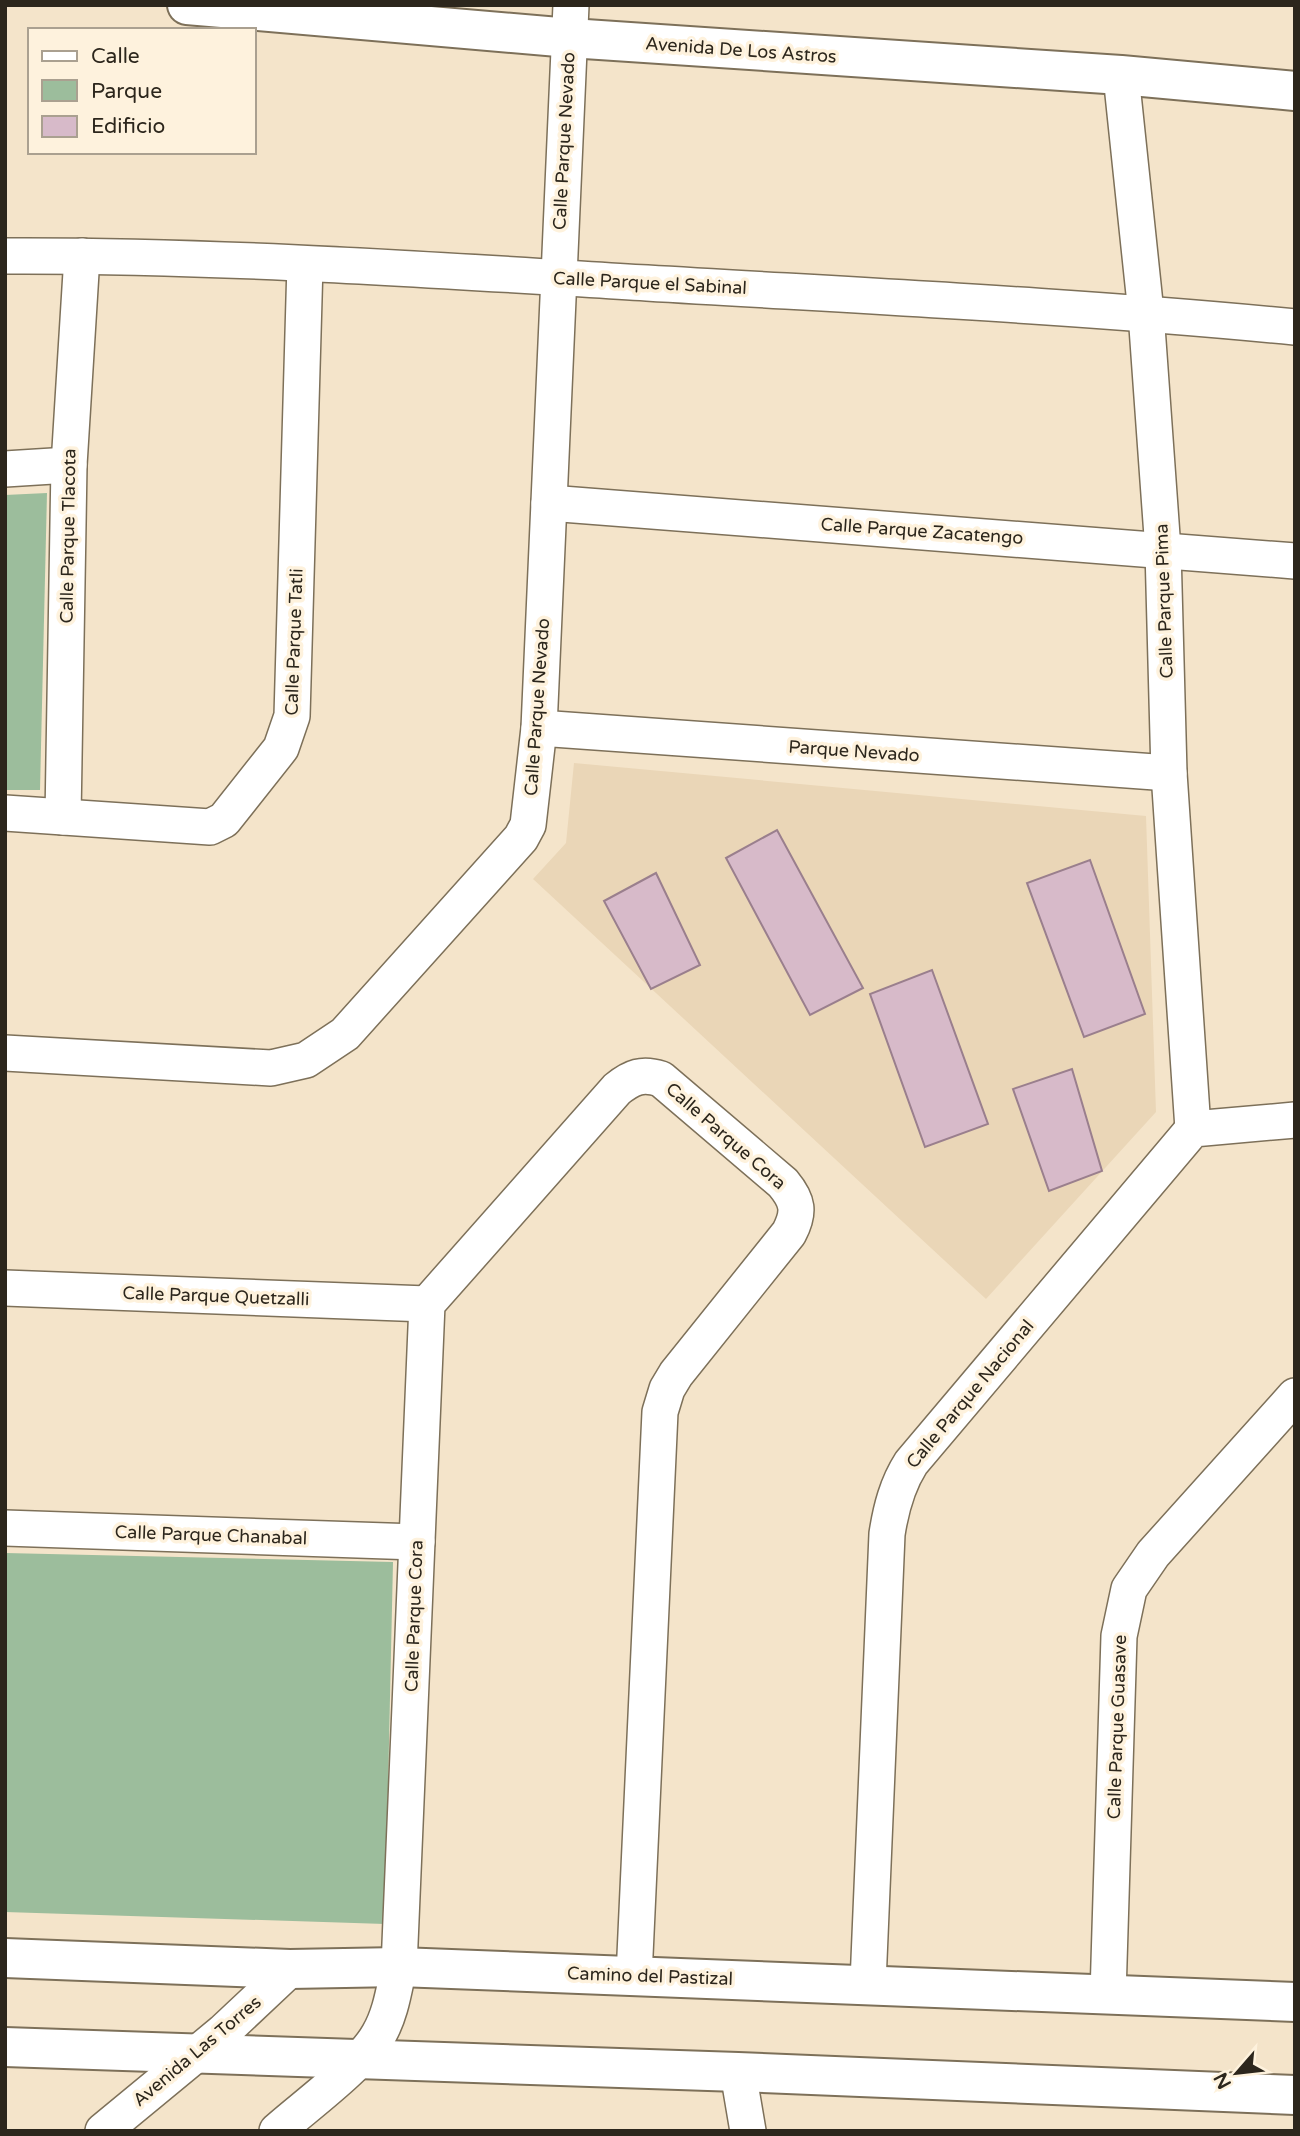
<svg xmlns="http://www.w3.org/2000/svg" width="1300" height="2136" viewBox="0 0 1300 2136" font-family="'Varela Round',sans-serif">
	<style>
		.built { fill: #ead6b7 }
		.green { fill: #9cbd9c }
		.building { fill: #d7bac9; stroke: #9a7f8d; stroke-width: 2 }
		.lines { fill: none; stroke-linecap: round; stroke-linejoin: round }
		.street-casing { stroke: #7d7059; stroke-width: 38 }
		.secondary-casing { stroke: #7d7059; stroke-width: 42 }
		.street { stroke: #fff; stroke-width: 35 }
		.secondary { stroke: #fff; stroke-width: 38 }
		.labels { text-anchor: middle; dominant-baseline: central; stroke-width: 7; stroke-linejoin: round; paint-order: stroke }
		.street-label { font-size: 18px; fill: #2c261c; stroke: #fef2dd }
	</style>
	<rect width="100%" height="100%" fill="#f4e4ca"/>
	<path class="built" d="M574,763L1146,816L1156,1112L986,1299L533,879L566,843Z"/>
	<g class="green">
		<path d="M47,493L40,790H5V495Z"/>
		<path d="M5,1553L393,1562L385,1924L5,1912Z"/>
	</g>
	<g class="building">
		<path d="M777,830L863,988L810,1015L726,858Z"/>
		<path d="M1090,860L1145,1014L1084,1037L1027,883Z"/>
		<path d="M656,873L700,965L651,989L604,901Z"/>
		<path d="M932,970L988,1124L925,1147L870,994Z"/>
		<path d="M1072,1069L1102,1171L1049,1191L1013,1089Z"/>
	</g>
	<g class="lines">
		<g class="street-casing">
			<g id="street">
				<path d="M1121,75L1146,313L1163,550L1169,773L1193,1129"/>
				<path d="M5,256C219,255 434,270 647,283C863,296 1079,306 1295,327"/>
				<path d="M5,469L69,465"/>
				<path d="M549,503L1295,561"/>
				<path d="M539,728L1169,773"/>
				<path d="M5,813L210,827L224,820L281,748L292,716L305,264"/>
				<path d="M63,817L69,465L82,256"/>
				<path d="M5,1053L271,1068L306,1060L345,1034L521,838L528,825L539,728L571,5"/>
				<path d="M5,1288L427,1304"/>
				<path d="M5,1528L417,1542"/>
				<path d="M868,1983L887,1534C891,1508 897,1485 911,1463L1193,1129L1295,1120"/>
				<path d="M1108,1995L1119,1636L1129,1589L1153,1554L1295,1396"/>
				<path d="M738,2072L748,2131"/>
				<path d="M103,2131L223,2032L290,1969"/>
				<path d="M277,2131C305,2106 362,2065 379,2034C391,2013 394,1989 399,1967L427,1304L617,1089C632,1077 642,1073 661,1079L783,1183C798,1201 800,1212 789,1233L676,1374L667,1389L660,1412L634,1977"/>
			</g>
		</g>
		<g class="secondary-casing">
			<g id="secondary">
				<path d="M187,5L570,38L1121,75L1295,91"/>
				<path d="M5,1958L290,1969L399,1967L1295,2002"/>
				<path d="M5,2047L738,2072L1295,2095"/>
			</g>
		</g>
		<use href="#street" class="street"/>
		<use href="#secondary" class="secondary"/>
	</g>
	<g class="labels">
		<g class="street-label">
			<text transform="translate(741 50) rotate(4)">Avenida De Los Astros</text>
			<text transform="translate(564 141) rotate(-87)">Calle Parque Nevado</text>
			<text transform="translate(650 283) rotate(3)">Calle Parque el Sabinal</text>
			<text transform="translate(922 531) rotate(4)">Calle Parque Zacatengo</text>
			<text transform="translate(68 536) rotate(-89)">Calle Parque Tlacota</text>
			<text transform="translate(1164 601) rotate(-92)">Calle Parque Pima</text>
			<text transform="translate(294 642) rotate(-88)">Calle Parque Tatli</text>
			<text transform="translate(537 707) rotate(-86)">Calle Parque Nevado</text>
			<text transform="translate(854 751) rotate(4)">Parque Nevado</text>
			<text transform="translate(726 1136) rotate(41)">Calle Parque Cora</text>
			<text transform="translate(216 1296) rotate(2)">Calle Parque Quetzalli</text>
			<text transform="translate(970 1394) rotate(-50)">Calle Parque Nacional</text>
			<text transform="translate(211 1535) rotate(2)">Calle Parque Chanabal</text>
			<text transform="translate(414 1616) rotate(-88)">Calle Parque Cora</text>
			<text transform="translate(1117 1727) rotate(-88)">Calle Parque Guasave</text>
			<text transform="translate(650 1976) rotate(2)">Camino del Pastizal</text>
			<text transform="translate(197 2051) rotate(-40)">Avenida Las Torres</text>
		</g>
	</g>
	<rect width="1300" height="2136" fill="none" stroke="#2c261c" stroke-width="14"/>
	<rect x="28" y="28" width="228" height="126" fill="#fef2dd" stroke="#aaa090" stroke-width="2"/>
	<rect x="42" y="51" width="35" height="10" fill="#ffffff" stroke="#aaa090" stroke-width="2"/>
	<text x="91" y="63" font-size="21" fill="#2c261c">Calle</text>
	<rect x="42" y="80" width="35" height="21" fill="#9cbd9c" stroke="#aaa090" stroke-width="2"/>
	<text x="91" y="98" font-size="21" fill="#2c261c">Parque</text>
	<rect x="42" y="116" width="35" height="21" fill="#d7bac9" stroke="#aaa090" stroke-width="2"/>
	<text x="91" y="133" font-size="21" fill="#2c261c">Edificio</text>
	<g transform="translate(1237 2073) rotate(242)" stroke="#fef2dd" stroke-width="5" paint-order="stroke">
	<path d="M0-5L12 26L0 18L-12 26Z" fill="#2c261c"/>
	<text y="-10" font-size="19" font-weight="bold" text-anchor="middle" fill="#2c261c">N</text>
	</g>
</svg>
